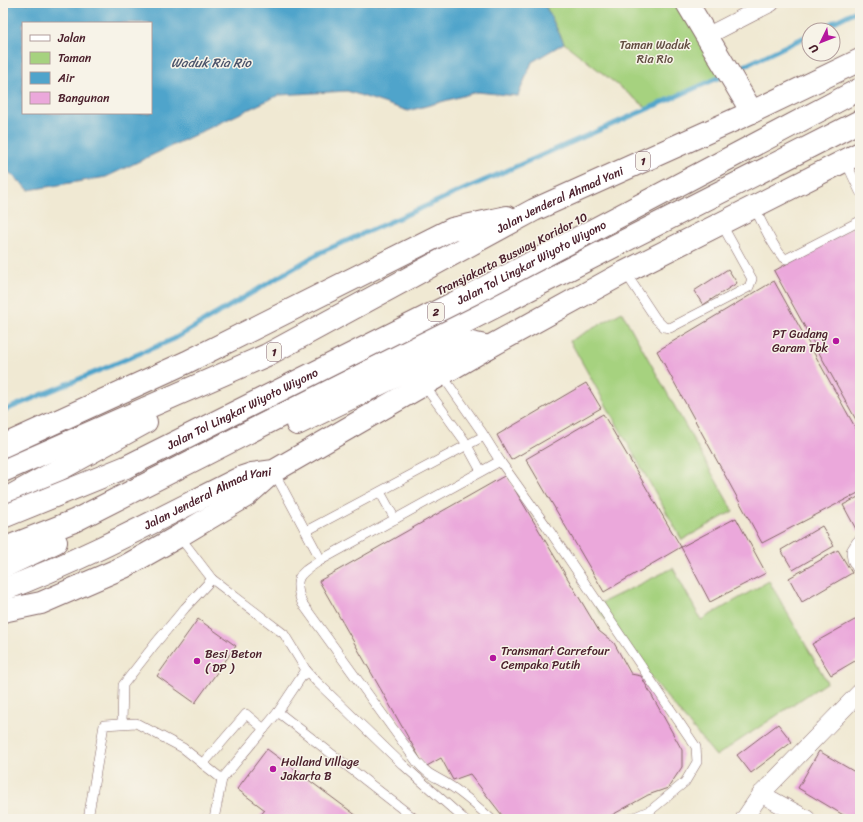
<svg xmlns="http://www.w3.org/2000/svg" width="863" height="822" viewBox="0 0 863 822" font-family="Sriracha,sans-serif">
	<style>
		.green { fill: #a6d27f; stroke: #787855 }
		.water { fill: #50a4cb; stroke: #4d627b; fill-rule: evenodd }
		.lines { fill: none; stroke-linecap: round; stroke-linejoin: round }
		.stream { stroke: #50a4cb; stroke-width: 5 }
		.building { fill: #eba8db }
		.lane-casing { stroke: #846666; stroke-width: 10 }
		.street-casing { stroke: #846666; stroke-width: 18 }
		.secondary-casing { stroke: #846666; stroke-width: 24 }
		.highway-casing { stroke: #846666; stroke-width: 24 }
		.lane { stroke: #fff; stroke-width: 9 }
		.street { stroke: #fff; stroke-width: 17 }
		.secondary { stroke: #fff; stroke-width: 22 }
		.highway { stroke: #fff; stroke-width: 22 }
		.highway-bridge-casing { stroke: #846666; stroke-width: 24; stroke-linecap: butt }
		.highway-bridge { stroke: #fff; stroke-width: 22 }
		.poi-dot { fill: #b5179e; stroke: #f7f3e8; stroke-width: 1.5 }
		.labels { text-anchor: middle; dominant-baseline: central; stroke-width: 3; stroke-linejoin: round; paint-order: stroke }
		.shield { fill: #f7f3e8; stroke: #7e5f64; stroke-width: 1 }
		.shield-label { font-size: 11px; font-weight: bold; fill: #4a1f2b }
		.park-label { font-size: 12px; fill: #614c40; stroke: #f7f3e8 }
		.street-label { font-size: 12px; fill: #4a1f2b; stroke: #f7f3e8 }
		.poi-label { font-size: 12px; fill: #4a1f2b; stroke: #f7f3e8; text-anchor: start }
		.water-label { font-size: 13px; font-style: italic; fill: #4c546b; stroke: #f7f3e8 }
	</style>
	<rect width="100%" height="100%" fill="#f7f3e8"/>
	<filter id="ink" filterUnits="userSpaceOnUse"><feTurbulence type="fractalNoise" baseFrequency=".025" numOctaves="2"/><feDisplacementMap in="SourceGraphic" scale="8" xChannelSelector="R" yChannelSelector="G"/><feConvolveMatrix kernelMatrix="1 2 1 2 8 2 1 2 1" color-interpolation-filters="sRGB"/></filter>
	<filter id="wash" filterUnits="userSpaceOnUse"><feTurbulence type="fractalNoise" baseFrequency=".012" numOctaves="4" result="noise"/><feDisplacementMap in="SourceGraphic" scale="16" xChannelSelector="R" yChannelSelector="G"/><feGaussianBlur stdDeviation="0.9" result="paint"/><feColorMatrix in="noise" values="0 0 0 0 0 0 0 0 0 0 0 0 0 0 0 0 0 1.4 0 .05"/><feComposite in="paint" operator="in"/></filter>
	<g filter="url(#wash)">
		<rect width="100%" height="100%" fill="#f0e9d3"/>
		<g class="green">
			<path d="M544,3H687L729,73L648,109L564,43Z"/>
			<path d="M622,312L733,511L682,540L570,341Z"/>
			<path d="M673,568L701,620L769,581L827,682L716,756L635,659L595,606Z"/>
		</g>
		<path class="water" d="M3,3H544L564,43L532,62L518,96L477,92L408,111L347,91L279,95L106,177L29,190L3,167ZM23,23H151V113H23Z"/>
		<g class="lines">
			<g class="stream">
				<path d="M818,30L860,9"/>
				<path d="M734,71L809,35"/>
				<path d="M3,411L174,339L321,252L725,75"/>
			</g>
		</g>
		<g id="blocks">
			<g class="building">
				<path d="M860,223V427L774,271Z"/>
				<path d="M728,269L737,283L703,305L694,291Z"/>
				<path d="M774,281L860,436V492L762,543L657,351Z"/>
				<path d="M586,383L601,408L511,460L497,435Z"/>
				<path d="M603,414L681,547L604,592L526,459Z"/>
				<path d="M506,475L599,631L614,643L631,674L641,676L682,750V767L668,788L648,795L605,819H505L470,774L453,780L441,758L425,767L319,581Z"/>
				<path d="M860,496V530L857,531L843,505Z"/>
				<path d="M736,518L766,573L710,602L681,547Z"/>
				<path d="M822,526L834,546L793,570L781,550Z"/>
				<path d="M838,550L852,573L802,602L789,578Z"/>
				<path d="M860,617V658L831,675L812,644Z"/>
				<path d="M198,619L236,646L195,703L157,676Z"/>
				<path d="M860,706V715L856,709Z"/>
				<path d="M778,724L792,742L751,773L737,755Z"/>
				<path d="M267,749L361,819H257L265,810L237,789Z"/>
				<path d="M819,751L860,775V819H850L798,788Z"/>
			</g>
		</g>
	</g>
	<g filter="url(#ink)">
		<use href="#blocks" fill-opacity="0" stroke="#846666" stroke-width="1"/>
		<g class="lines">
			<g class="lane-casing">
				<g id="lane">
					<path d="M845,160L860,192"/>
					<path d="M754,207C760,218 776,255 786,259L860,221"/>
					<path d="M625,272L656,319L664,327L670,328L749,287L752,279L721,223"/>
					<path d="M442,375L481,431L500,461L547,527L696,747L697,762L685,782L651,810L630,819"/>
					<path d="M424,385L464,440L481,471"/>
					<path d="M274,472L321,560"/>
					<path d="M380,492L395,519"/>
					<path d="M306,531L484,436"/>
					<path d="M179,536L212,579L284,634L306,670L317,682L402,764L464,819"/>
					<path d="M278,712L415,819"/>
					<path d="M122,723L123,685L155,644L185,608L212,579"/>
					<path d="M203,764L222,779L278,712L306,670"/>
					<path d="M88,819L104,725L136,723L183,748L203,764L246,714L264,729"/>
					<path d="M214,819L222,779"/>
					<path d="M491,819C478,807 464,794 449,785C435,776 429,776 417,762L302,603C292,576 300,574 321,560L500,461"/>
				</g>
			</g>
			<g class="street-casing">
				<g id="street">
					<path d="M707,36L771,3"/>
					<path d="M860,544L855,552L856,559L860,566"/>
					<path d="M761,794L807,819"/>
					<path d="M744,819L761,794L860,692"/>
				</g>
			</g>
			<g class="secondary-casing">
				<path id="secondary" d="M687,3L752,112"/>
			</g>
			<g class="highway-casing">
				<g id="highway">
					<path d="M297,424L464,343L467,342L489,347"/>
					<path d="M3,446L187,362L452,229L507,217"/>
					<path id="s1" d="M3,471L267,355L534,210L752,112L860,60"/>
					<path d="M3,499L13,495L146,422"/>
					<path d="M3,549L74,521L860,121"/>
					<path d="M3,567L56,542"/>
					<path id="s2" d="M3,590C85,559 162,517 240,478L252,474L274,471L489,347L625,272L860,153"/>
					<path d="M3,611L41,603L124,567L179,536L246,496L274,471"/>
				</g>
			</g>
			<use href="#lane" class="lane"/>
			<use href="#street" class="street"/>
			<use href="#secondary" class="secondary"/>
			<use href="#highway" class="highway"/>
			<g class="highway-bridge-casing">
				<g id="highway-bridge">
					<path id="s3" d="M3,517L126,467L474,293L860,89"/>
				</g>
			</g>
			<use href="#highway-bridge" class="highway-bridge"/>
		</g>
	</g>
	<g class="poi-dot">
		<circle cx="836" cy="341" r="4"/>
		<circle cx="493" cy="658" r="4"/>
		<circle cx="197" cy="661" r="4"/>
		<circle cx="273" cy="769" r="4"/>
	</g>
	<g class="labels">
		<g class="shield">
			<rect x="636" y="152" width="14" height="18" rx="3"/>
			<rect x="428" y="303" width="16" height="18" rx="3"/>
			<rect x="267" y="343" width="14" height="18" rx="3"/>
		</g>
		<g class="shield-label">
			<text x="643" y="161">1</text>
			<text x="436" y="312">2</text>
			<text x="274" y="352">1</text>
		</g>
		<g class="park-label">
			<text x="655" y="45">Taman Waduk<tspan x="655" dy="14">Ria Rio</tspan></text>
		</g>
		<g class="street-label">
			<text stroke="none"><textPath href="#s1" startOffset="620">Jalan Jenderal Ahmad Yani</textPath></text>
			<text transform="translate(512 254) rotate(-27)">Transjakarta Busway Koridor 10</text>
			<text stroke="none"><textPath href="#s3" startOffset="587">Jalan Tol Lingkar Wiyoto Wiyono</textPath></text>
			<text stroke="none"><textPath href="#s3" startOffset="263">Jalan Tol Lingkar Wiyoto Wiyono</textPath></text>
			<text stroke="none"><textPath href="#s2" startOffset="225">Jalan Jenderal Ahmad Yani</textPath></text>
		</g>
		<g class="poi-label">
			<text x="828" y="334" text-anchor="end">PT Gudang<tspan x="828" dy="14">Garam Tbk</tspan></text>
			<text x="501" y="651">Transmart Carrefour<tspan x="501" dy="14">Cempaka Putih</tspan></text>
			<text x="205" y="654">Besi Beton<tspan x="205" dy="14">( DP )</tspan></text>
			<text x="281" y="762">Holland Village<tspan x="281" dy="14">Jakarta B</tspan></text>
		</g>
		<g class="water-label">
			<text x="211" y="62">Waduk Ria Rio</text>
		</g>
	</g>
	<rect width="863" height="822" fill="none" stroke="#f7f3e8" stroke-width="16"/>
	<rect x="22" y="22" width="130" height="92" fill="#f7f3e8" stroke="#b29e9c"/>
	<rect x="30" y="35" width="20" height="6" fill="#ffffff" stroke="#b29e9c"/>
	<text x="58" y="42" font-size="12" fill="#4a1f2b">Jalan</text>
	<rect x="30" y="52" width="20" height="12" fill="#a6d27f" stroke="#b29e9c"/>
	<text x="58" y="62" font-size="12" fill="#4a1f2b">Taman</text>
	<rect x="30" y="72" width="20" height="12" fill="#50a4cb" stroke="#b29e9c"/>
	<text x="58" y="82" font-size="12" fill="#4a1f2b">Air</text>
	<rect x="30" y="92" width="20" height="12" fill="#eba8db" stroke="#b29e9c"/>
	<text x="58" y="102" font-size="12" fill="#4a1f2b">Bangunan</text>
	<g transform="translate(821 42) rotate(227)"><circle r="19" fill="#f7f3e8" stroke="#b29e9c"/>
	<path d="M0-3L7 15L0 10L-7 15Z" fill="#b5179e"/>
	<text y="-6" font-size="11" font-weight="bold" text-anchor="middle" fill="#4a1f2b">U</text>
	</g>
</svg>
